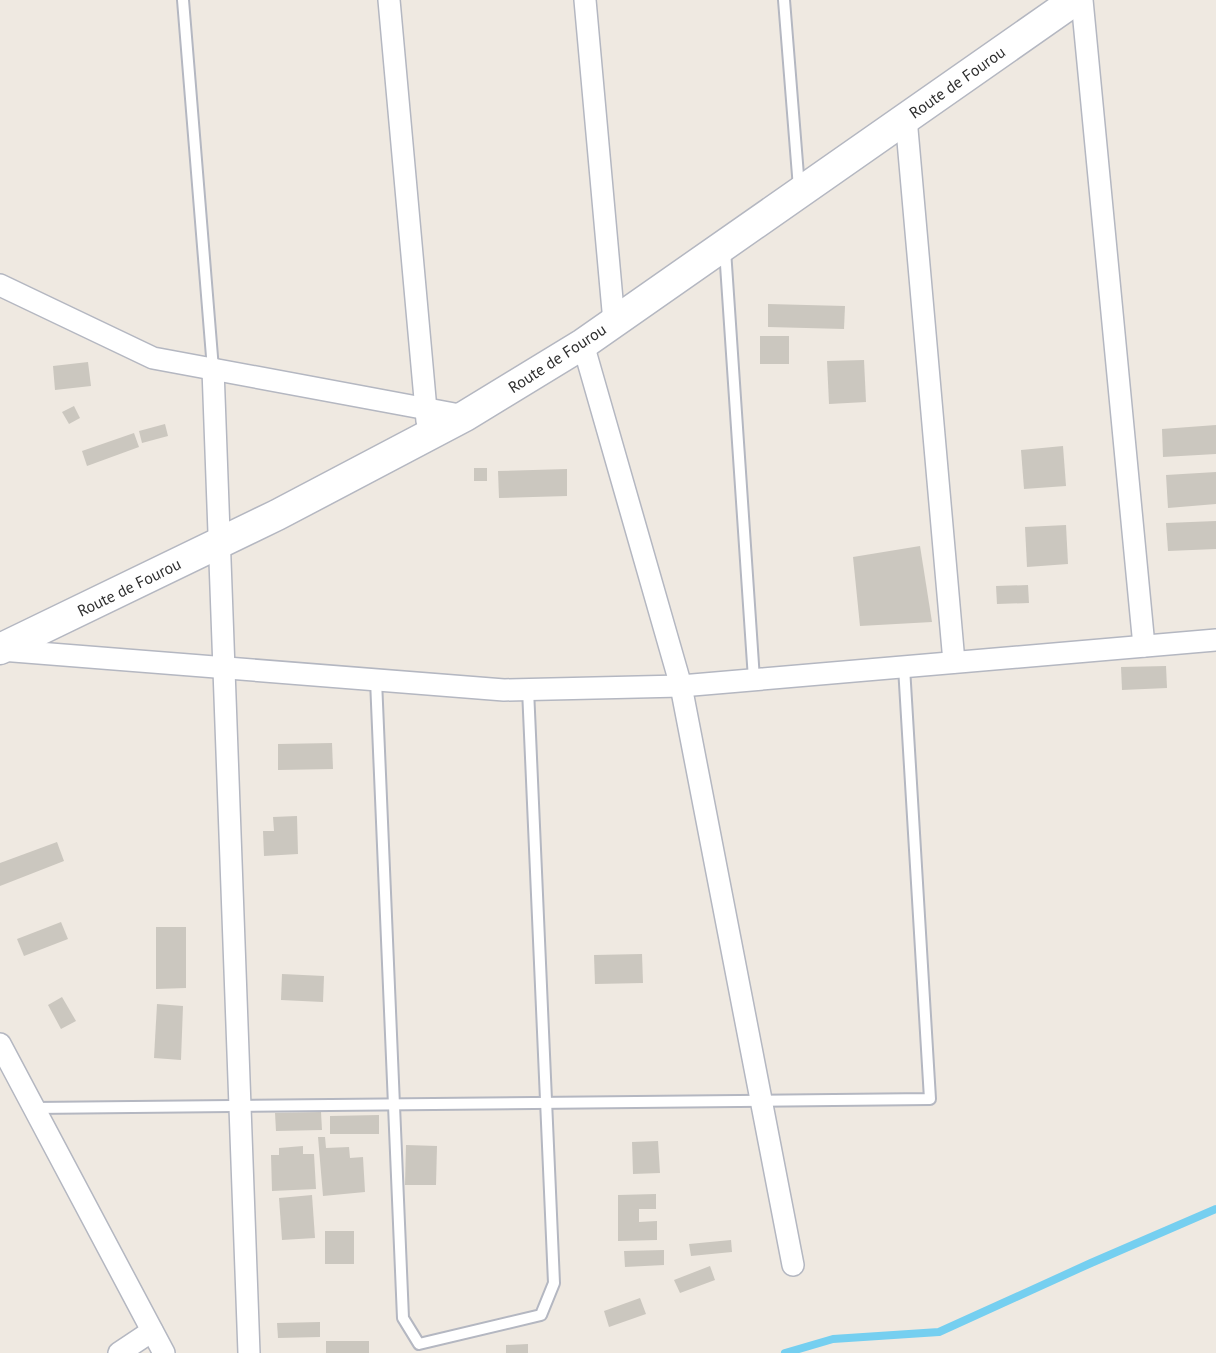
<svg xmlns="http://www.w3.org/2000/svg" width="1216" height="1353" viewBox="0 0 1216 1353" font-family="'PT Sans',sans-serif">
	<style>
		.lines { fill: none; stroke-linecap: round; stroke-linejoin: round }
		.stream { stroke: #75cff0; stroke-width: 8 }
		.building { fill: #cbc7bf }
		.service-casing { stroke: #b4b7c1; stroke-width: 14 }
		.minor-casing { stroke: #b4b7c1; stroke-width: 24 }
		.secondary-casing { stroke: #b4b7c1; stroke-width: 33 }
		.service { stroke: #fff; stroke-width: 10 }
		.minor { stroke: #fff; stroke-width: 21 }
		.secondary { stroke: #fff; stroke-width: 30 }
		.labels { text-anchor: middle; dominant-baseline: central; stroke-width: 6; stroke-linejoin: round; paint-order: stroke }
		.street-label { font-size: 16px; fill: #2e2e2e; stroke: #fff }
	</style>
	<rect width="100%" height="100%" fill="#efe9e1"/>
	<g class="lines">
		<path class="stream" d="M785,1353L833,1339L939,1332L1091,1263L1216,1209"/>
	</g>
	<g class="building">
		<path d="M768,304L845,306L844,329L768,327Z"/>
		<rect x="760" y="336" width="29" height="28"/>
		<path d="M864,360L866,402L829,404L827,361Z"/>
		<path d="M88,362L91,386L55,390L53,366Z"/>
		<path d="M74,406L80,418L69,424L62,412Z"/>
		<path d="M165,424L168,436L142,443L139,431Z"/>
		<path d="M1216,425V454L1163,457L1162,429Z"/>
		<path d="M134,433L139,447L87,466L82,451Z"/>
		<path d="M1063,446L1066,486L1024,489L1021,450Z"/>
		<rect x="474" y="468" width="13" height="13"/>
		<path d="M567,469V496L499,498L498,471Z"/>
		<path d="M1216,472V504L1168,508L1166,475Z"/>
		<path d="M1216,521V549L1168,551L1166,523Z"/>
		<path d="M1066,525L1068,564L1027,567L1025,527Z"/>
		<path d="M920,546L932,622L860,626L853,557Z"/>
		<path d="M1028,585L1029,603L997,604L996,586Z"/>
		<path d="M1166,666L1167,688L1122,690L1121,667Z"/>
		<path d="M332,743L333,769L278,770V744Z"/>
		<path d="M297,816L298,854L264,856L263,831H274L273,817Z"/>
		<path d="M57,842L64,861L0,886V863Z"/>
		<path d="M61,922L68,939L24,956L17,939Z"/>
		<path d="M156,927H186V988L156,989Z"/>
		<path d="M642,954L643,983L595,984L594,955Z"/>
		<path d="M282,974L324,976L323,1002L281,1000Z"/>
		<path d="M62,997L76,1021L61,1029L48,1005Z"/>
		<path d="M157,1004L183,1006L181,1060L154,1058Z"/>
		<path d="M321,1112L322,1130L276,1131L275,1113Z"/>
		<path d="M379,1115V1134H330V1116Z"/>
		<path d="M318,1137H325L326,1148L349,1147L350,1158L363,1157L365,1192L323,1196Z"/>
		<path d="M658,1141L660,1173L633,1174L632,1142Z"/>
		<path d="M406,1145L437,1146L436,1185H405Z"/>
		<path d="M303,1146V1154H314L316,1189L272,1191L271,1155H279V1148Z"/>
		<path d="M656,1194V1209H639V1222L657,1221V1240L618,1241V1195Z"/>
		<path d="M312,1195L315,1238L282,1240L279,1198Z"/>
		<rect x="325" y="1231" width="29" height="33"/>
		<path d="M731,1240L732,1252L691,1256L689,1244Z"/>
		<path d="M664,1250V1265L625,1267L624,1251Z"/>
		<path d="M710,1266L715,1280L680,1293L674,1280Z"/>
		<path d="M640,1298L646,1314L609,1327L604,1311Z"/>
		<path d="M320,1322V1337L278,1338L277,1323Z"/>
		<rect x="326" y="1341" width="43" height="12"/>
		<path d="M528,1344V1353H506V1345Z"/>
	</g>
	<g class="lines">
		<g class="service-casing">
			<g id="service">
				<path d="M183,0L213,369"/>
				<path d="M784,0L799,188"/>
				<path d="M725,250L754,679"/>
				<path d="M376,680L403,1318L419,1344L541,1315L554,1283L528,689"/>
				<path d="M34,1108L930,1099L904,667"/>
			</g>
		</g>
		<g class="minor-casing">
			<g id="minor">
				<path d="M389,0L427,421"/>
				<path d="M585,0L614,322"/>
				<path d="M1082,0L1144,646"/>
				<path d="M906,118L954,662"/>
				<path d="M0,285L153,358L465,416"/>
				<path d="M583,344L681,686L793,1265"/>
				<path d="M213,369L249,1353"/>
				<path d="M0,650L504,690L681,686L1216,640"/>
				<path d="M0,1044L164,1353"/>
				<path d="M119,1353L152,1331"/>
			</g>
		</g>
		<g class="secondary-casing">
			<path id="secondary" d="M0,649L277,515L465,416L583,344L1075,0"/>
		</g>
		<use href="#service" class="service"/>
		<use href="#minor" class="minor"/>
		<use href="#secondary" class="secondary"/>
	</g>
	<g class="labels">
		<g class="street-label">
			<text transform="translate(957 82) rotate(-35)">Route de Fourou</text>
			<text transform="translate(557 358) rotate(-33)">Route de Fourou</text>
			<text transform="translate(129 587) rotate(-26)">Route de Fourou</text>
		</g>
	</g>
</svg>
